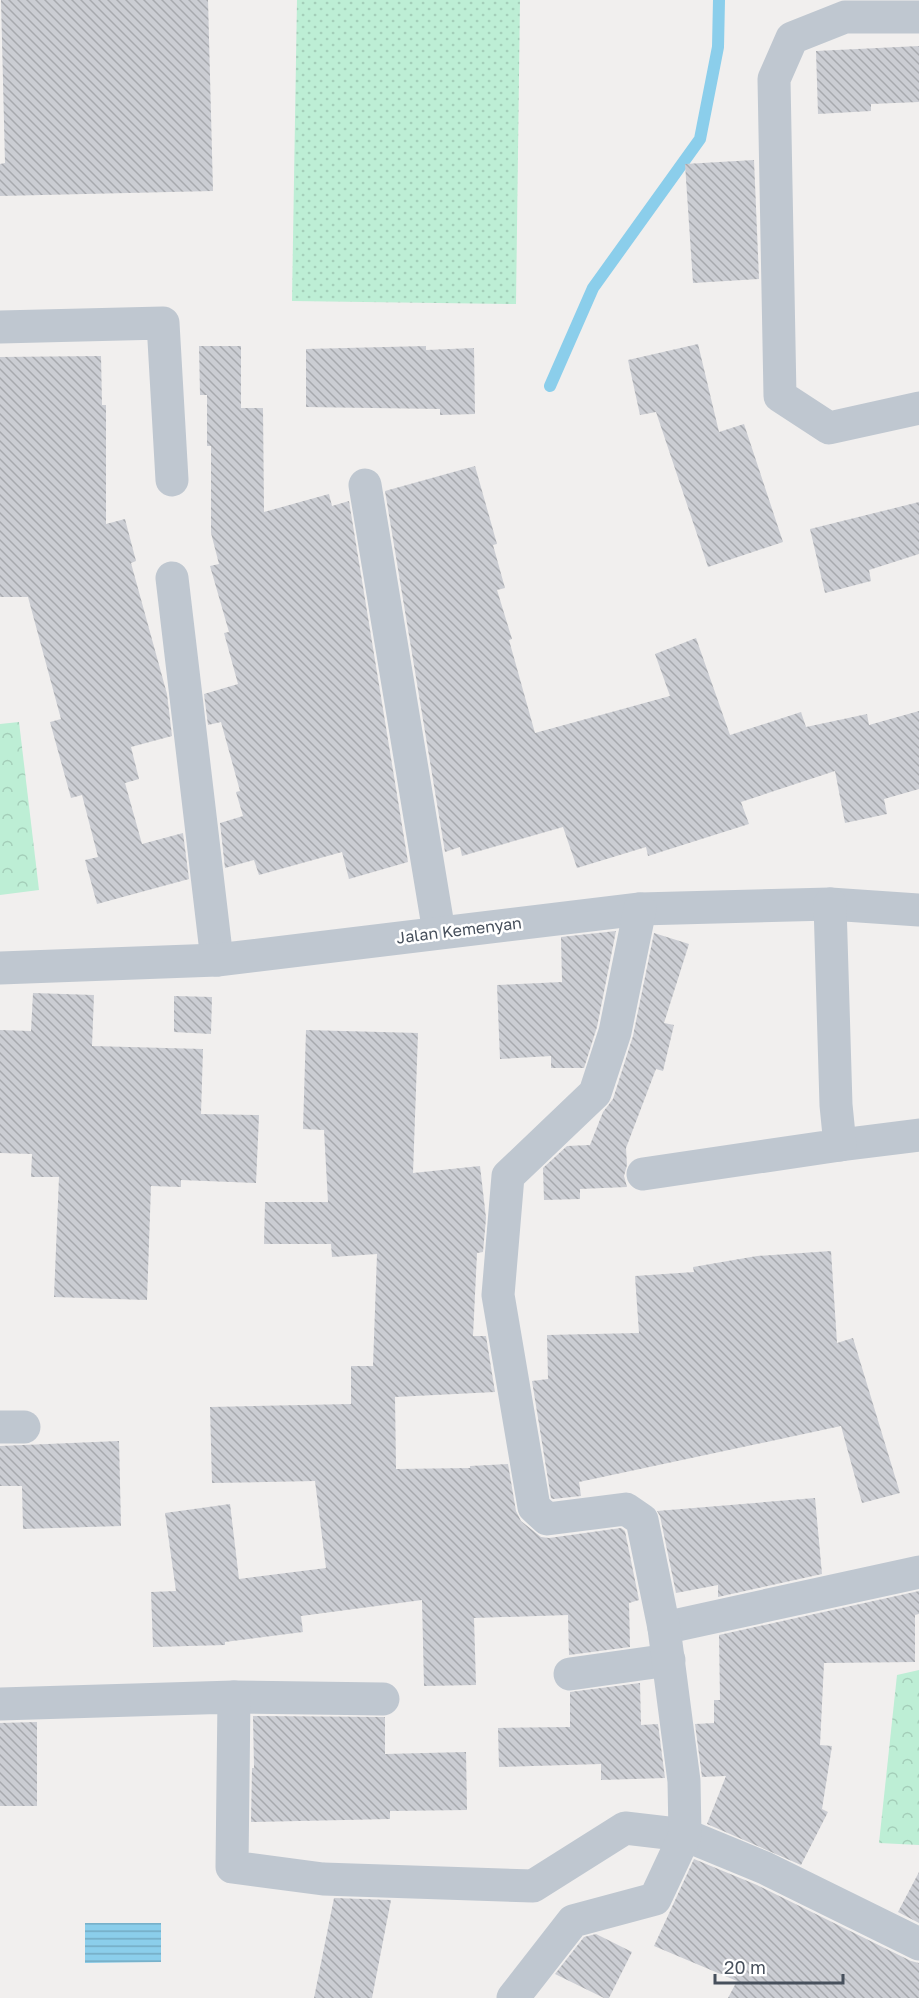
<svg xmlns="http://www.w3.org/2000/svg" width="919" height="1998" viewBox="0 0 919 1998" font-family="'Golos Text',sans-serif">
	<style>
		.grass { fill: url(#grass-dots) }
		.forest { fill: url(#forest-crowns) }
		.water { fill: url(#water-rules) }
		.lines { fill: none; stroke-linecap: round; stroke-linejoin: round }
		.stream { stroke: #8bceeb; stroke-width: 12 }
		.building { fill: url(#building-back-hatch) }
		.minor { stroke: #bfc7d0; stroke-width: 33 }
		.labels { text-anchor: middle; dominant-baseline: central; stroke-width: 5; stroke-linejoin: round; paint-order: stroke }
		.street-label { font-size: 16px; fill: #47505c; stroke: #fff }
	</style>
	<defs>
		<pattern id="grass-dots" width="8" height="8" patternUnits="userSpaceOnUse" patternTransform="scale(1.5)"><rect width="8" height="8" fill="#bdeed5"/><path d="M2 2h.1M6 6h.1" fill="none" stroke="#a4ceb9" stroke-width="1.8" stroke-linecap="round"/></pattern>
		<pattern id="forest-crowns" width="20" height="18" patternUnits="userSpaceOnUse" patternTransform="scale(1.5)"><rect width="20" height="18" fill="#bdeed5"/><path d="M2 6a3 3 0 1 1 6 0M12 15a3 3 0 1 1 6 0" fill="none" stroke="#a4ceb9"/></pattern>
		<pattern id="water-rules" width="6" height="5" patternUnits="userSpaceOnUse" patternTransform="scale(1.5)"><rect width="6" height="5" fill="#8bceeb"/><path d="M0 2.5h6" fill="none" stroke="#73aac2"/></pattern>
		<pattern id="building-back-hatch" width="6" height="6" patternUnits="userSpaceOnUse" patternTransform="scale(1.5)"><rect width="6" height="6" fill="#cbcdd3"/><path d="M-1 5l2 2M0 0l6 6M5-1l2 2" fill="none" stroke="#a7a9ae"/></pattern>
	</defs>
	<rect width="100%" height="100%" fill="#f1efee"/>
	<path class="grass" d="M297,0H520L516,304L292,301Z"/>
	<g class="forest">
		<path d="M19,722L39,890L0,895V724Z"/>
		<path d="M919,1670V1845L879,1843L897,1675Z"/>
	</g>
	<path class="water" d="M85,1923H161V1962L85,1963Z"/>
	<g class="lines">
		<path class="stream" d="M550,386L593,288L700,139L718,47L719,0"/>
	</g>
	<g class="building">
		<path d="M1,0H208L213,191L0,196V164L5,163Z"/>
		<path d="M919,46V102L871,104V111L818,114L816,51Z"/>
		<path d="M754,160L759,279L693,283L685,164Z"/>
		<path d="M698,344L719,432L744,424L783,542L708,567L656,412L640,415L628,360Z"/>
		<path d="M199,346H241V408H263L264,512L329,494L332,506L349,501L408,862L349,879L342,852L259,875L254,860L225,868L220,823L243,816L236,792L240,791L221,722L208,725L204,694L238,684L224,633L229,632L210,566L219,564L211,533V446H207V395H200Z"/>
		<path d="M426,346V350L474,348L475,414L440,415V409L306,407V349Z"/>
		<path d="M101,356L102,405H106V524L125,519L136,561L131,563L167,694L172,736L131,747L139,779L125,783L142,844L183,833L189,879L97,904L85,860L98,857L82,795L71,798L50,722L61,719L28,597H0V357Z"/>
		<path d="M475,466L497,544L493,545L505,588L497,590L512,639L509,640L535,733L670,696L655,654L696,638L730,735L801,712L806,727L867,714L869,725L919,711V789L884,799L887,814L845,823L835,771L741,802L749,824L648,856L646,847L577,868L563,827L462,856L460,847L445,852L385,491Z"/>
		<path d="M919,502V554L869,570L871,581L825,593L810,529Z"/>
		<path d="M616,931L597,1027L584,1068H551V1056L500,1059L497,985L562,982L561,937Z"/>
		<path d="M654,933L689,944L664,1023L674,1025L663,1071L656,1069L626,1148L627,1165L624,1176L627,1187L580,1189V1199L544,1200L543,1168L567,1146L590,1145L603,1112L613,1099L633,1036Z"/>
		<path d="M33,993L94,995L92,1046L203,1049L201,1114L259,1115L256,1183L181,1180V1187L151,1186L147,1300L54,1297L59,1177H31L32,1154L0,1153V1030L31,1031Z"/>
		<path d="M174,996L212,997L211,1034L174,1032Z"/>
		<path d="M306,1030L418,1033L413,1173L480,1166L486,1218L483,1252L477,1253L473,1336H486L495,1392L395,1397L396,1469L470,1468V1466L508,1464L516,1511L521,1521L541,1537L549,1538L621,1528L625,1531L639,1600L629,1603L630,1647L569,1655L568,1615L474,1618L476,1685L424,1686L422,1600L301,1616L303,1632L225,1642V1645L153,1647L151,1592L176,1591L165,1513L230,1504L239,1579L326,1568L315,1481L212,1483L210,1407L351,1404V1366H373L377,1254L332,1257L331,1244H264L265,1202H328L324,1130L303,1129Z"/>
		<path d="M831,1251L837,1343L853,1338L900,1493L862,1503L841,1426L579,1482L581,1496L553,1499L551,1498L532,1381L548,1379L547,1335L639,1333L635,1276L694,1272L693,1267L757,1256Z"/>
		<path d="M119,1441L121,1526L23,1529L22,1486H0V1446Z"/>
		<path d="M815,1498L822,1574L718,1597V1585L676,1593L660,1516L657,1511Z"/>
		<path d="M919,1591V1614L915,1615V1662L824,1663L820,1745L832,1746L822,1809L828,1812L801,1865L707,1824L726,1776L702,1777L695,1724L714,1723V1700H720L719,1635Z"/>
		<path d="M640,1683L641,1725L658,1724L665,1778L601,1780V1764L499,1767L498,1728L570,1727V1692Z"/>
		<path d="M253,1716L385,1717V1754L466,1752L467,1810L390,1811V1819L251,1822L252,1768H254Z"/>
		<path d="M37,1722V1806H0V1723Z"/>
		<path d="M694,1859L757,1885L911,1961L919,1963V1998H728L737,1981L654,1946Z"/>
		<path d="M919,1872V1923L898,1912Z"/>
		<path d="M334,1898L391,1900L372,1998H314Z"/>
		<path d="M596,1934L632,1952L609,1998H604L555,1974L584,1937Z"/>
	</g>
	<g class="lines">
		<g class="minor">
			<path d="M919,17H845L792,38L774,79L780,396L829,428L919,408"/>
			<path d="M0,327L163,323L172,480"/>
			<path d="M365,485L439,932"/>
			<path d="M172,578L217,960"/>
			<path d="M0,968L217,960L640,909L830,904L919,910"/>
			<path d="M840,1145L919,1135"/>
			<path d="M643,1174L840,1145L836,1105L830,904"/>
			<path d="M0,1427H24"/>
			<path d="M664,1628L919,1572"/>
			<path d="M570,1674L669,1660"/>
			<path d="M234,1697L383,1699"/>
			<path d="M0,1704L234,1697L232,1867L323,1879L533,1886L625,1828L685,1835L765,1868L919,1944"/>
			<path d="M513,1998L573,1921L655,1899L685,1835L684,1781L664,1628L642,1520L626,1509L547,1519L534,1507L498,1295L508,1176L595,1093L615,1032L640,909"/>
		</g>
	</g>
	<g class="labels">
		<g class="street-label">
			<text transform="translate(459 930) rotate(-7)">Jalan Kemenyan</text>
		</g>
	</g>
	<path d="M715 1974v9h128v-9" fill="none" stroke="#47505c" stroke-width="3"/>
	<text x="724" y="1974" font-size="18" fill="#47505c" stroke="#ffffff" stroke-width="4.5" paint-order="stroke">20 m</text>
</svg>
